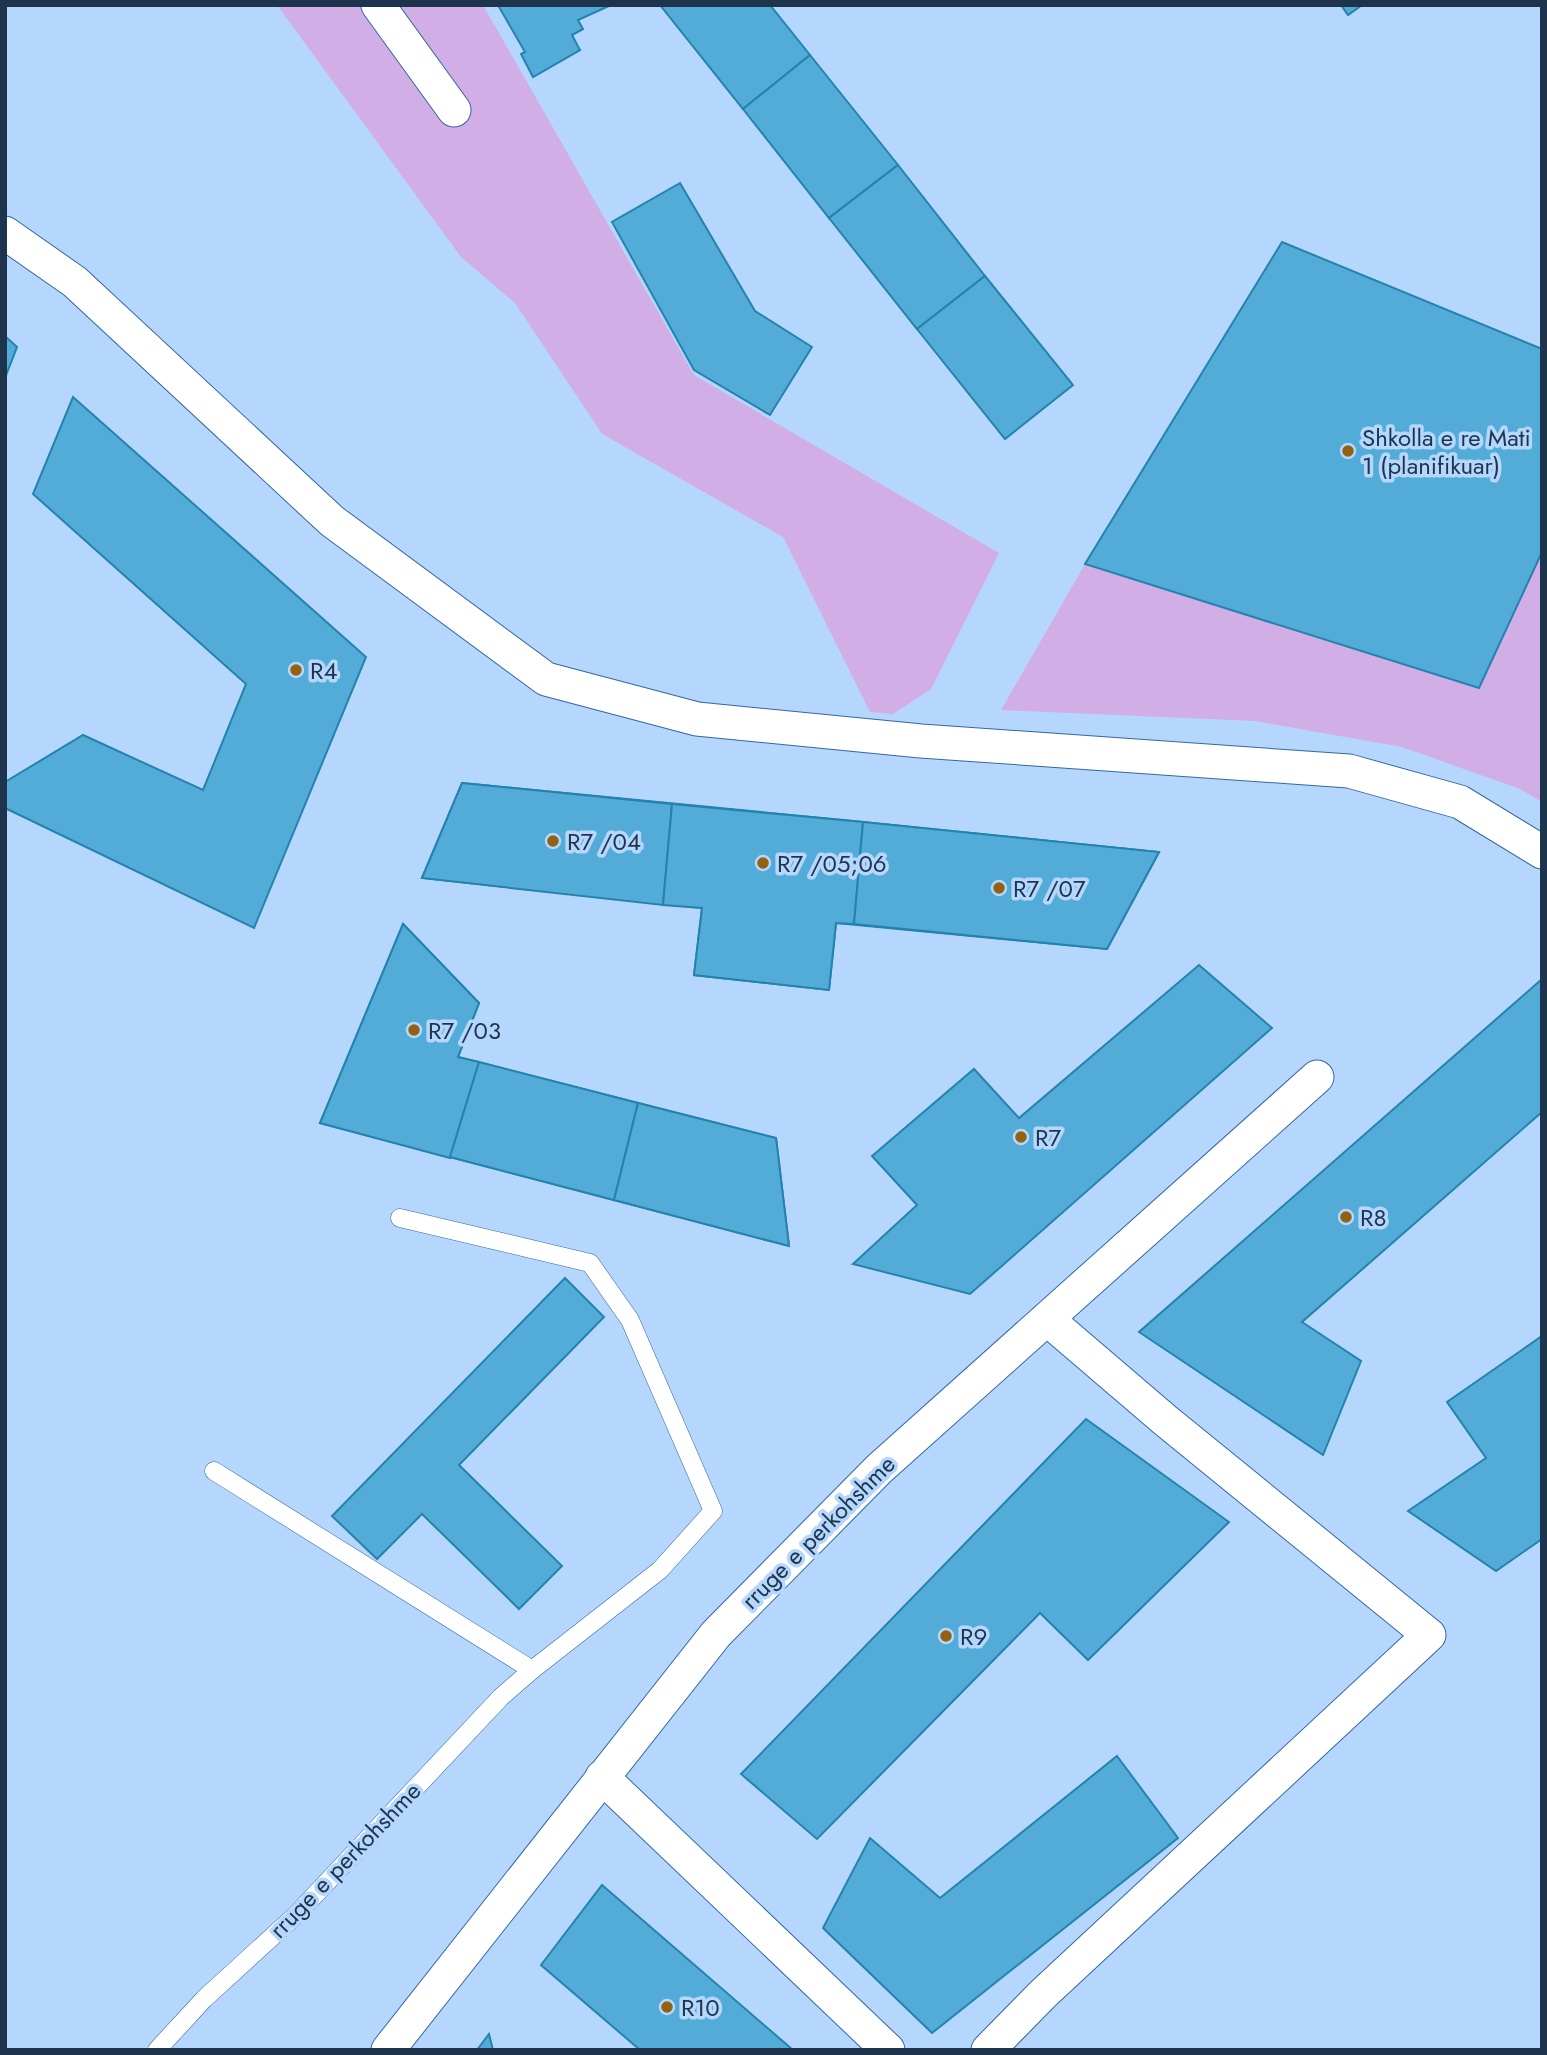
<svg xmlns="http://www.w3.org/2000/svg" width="1547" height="2055" viewBox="0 0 1547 2055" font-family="Jost,sans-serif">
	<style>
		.green { fill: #d1afe6 }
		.building { fill: #53acd7; stroke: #2483ad; stroke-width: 2 }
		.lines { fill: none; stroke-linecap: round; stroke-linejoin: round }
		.lane-casing { stroke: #3367a0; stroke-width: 19 }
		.street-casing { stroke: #3367a0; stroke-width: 35 }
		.lane { stroke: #fff; stroke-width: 18 }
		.street { stroke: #fff; stroke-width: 33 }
		.poi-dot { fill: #936112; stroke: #b6d7fd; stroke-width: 2.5 }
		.labels { text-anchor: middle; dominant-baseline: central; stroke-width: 7; stroke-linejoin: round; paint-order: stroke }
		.poi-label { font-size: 24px; fill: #1e344d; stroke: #b6d7fd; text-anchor: start }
		.street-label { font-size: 24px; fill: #1e344d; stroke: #b6d7fd }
	</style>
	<rect width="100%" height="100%" fill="#b6d7fd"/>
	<g class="green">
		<path d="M277,5H483L694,375L999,553L931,689L893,714L870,712L783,537L602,434L515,303L461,257Z"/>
		<path d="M1542,552V802L1520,789L1402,747L1255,721L1001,710L1085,564L1478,687Z"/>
	</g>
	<g class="building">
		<path d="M498,5H611L578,20L583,29L572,35L580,50L533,77L521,54L525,52Z"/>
		<path d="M660,5H770L810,55L743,109Z"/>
		<path d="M1341,5H1362L1348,15Z"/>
		<path d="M810,55L898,165L829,218L743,109Z"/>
		<path d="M898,165L985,276L917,329L829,218Z"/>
		<path d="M680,183L755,311L812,347L770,415L694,370L612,222Z"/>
		<path d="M1282,242L1542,349V552L1479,688L1085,564Z"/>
		<path d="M985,276L1073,385L1005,439L917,329Z"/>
		<path d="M5,336L17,347L5,378Z"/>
		<path d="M73,397L366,657L254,928L5,808V782L83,735L203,790L246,684L33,494Z"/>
		<path d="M462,783L863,822L1159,852L1107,949L836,923L829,990L694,975L702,908L422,878Z"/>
		<path d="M462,783L672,804L663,905L422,878Z"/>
		<path d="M672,804L863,822L854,924L836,923L829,990L694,975L702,908L663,905Z"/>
		<path d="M863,822L1159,852L1107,949L854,924Z"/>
		<path d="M403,924L479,1003L458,1057L776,1138L789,1246L320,1123Z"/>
		<path d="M403,924L479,1003L458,1057L479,1062L450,1158L320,1123Z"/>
		<path d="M1199,965L1272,1028L970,1294L853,1264L917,1205L872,1156L974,1069L1019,1118Z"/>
		<path d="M1542,979V1112L1302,1322L1361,1361L1323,1455L1139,1332Z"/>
		<path d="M479,1062L638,1103L614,1200L450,1157Z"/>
		<path d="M638,1103L776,1138L789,1246L614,1200Z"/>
		<path d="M565,1278L604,1317L459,1465L562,1566L519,1609L422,1514L377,1559L332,1516Z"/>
		<path d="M1542,1336V1539L1496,1571L1408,1511L1486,1458L1447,1402Z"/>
		<path d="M1086,1419L1229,1522L1088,1660L1040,1613L817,1839L741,1774Z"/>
		<path d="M1117,1756L1178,1838L932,2033L823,1928L870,1838L940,1898Z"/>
		<path d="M602,1885L793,2050H640L541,1965Z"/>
		<path d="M489,2034L493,2050H477Z"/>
	</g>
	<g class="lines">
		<g class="lane-casing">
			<g id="lane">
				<path d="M214,1471L532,1670"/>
				<path d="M157,2050L204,1999L296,1915L501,1697L532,1670L660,1570L713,1511L630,1320L590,1263L400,1218"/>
			</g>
		</g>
		<g class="street-casing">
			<g id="street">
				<path d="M378,5L454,110"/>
				<path d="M5,233L75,282L332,521L546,679L697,719L921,741L1349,771L1460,802L1542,852"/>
				<path d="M602,1777L888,2050"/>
				<path d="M388,2050L716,1634L879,1469L1317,1077"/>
				<path d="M988,2050L1043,1994L1429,1635L1165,1420L1047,1319"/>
			</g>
		</g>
		<use href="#lane" class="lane"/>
		<use href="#street" class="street"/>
	</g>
	<g class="poi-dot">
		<circle cx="1348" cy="451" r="7"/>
		<circle cx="296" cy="670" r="7"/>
		<circle cx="553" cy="841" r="7"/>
		<circle cx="763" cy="863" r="7"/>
		<circle cx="999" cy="888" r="7"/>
		<circle cx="414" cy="1030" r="7"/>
		<circle cx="1021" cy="1137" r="7"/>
		<circle cx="1346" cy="1217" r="7"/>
		<circle cx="946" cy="1636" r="7"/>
		<circle cx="667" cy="2007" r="7"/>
	</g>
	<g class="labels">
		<g class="poi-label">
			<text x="1362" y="437">Shkolla e re Mati<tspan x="1362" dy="28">1 (planifikuar)</tspan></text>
			<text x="310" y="670">R4</text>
			<text x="567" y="841">R7 /04</text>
			<text x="777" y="863">R7 /05;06</text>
			<text x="1013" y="888">R7 /07</text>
			<text x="428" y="1030">R7 /03</text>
			<text x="1035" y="1137">R7</text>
			<text x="1360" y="1217">R8</text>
			<text x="960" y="1636">R9</text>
			<text x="681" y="2007">R10</text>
		</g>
		<g class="street-label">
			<text transform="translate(818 1532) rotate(-45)">rruge e perkohshme</text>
			<text transform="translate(345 1860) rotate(-46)">rruge e perkohshme</text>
		</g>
	</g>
	<rect width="1547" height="2055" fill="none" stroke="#1e344d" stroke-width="14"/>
</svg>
